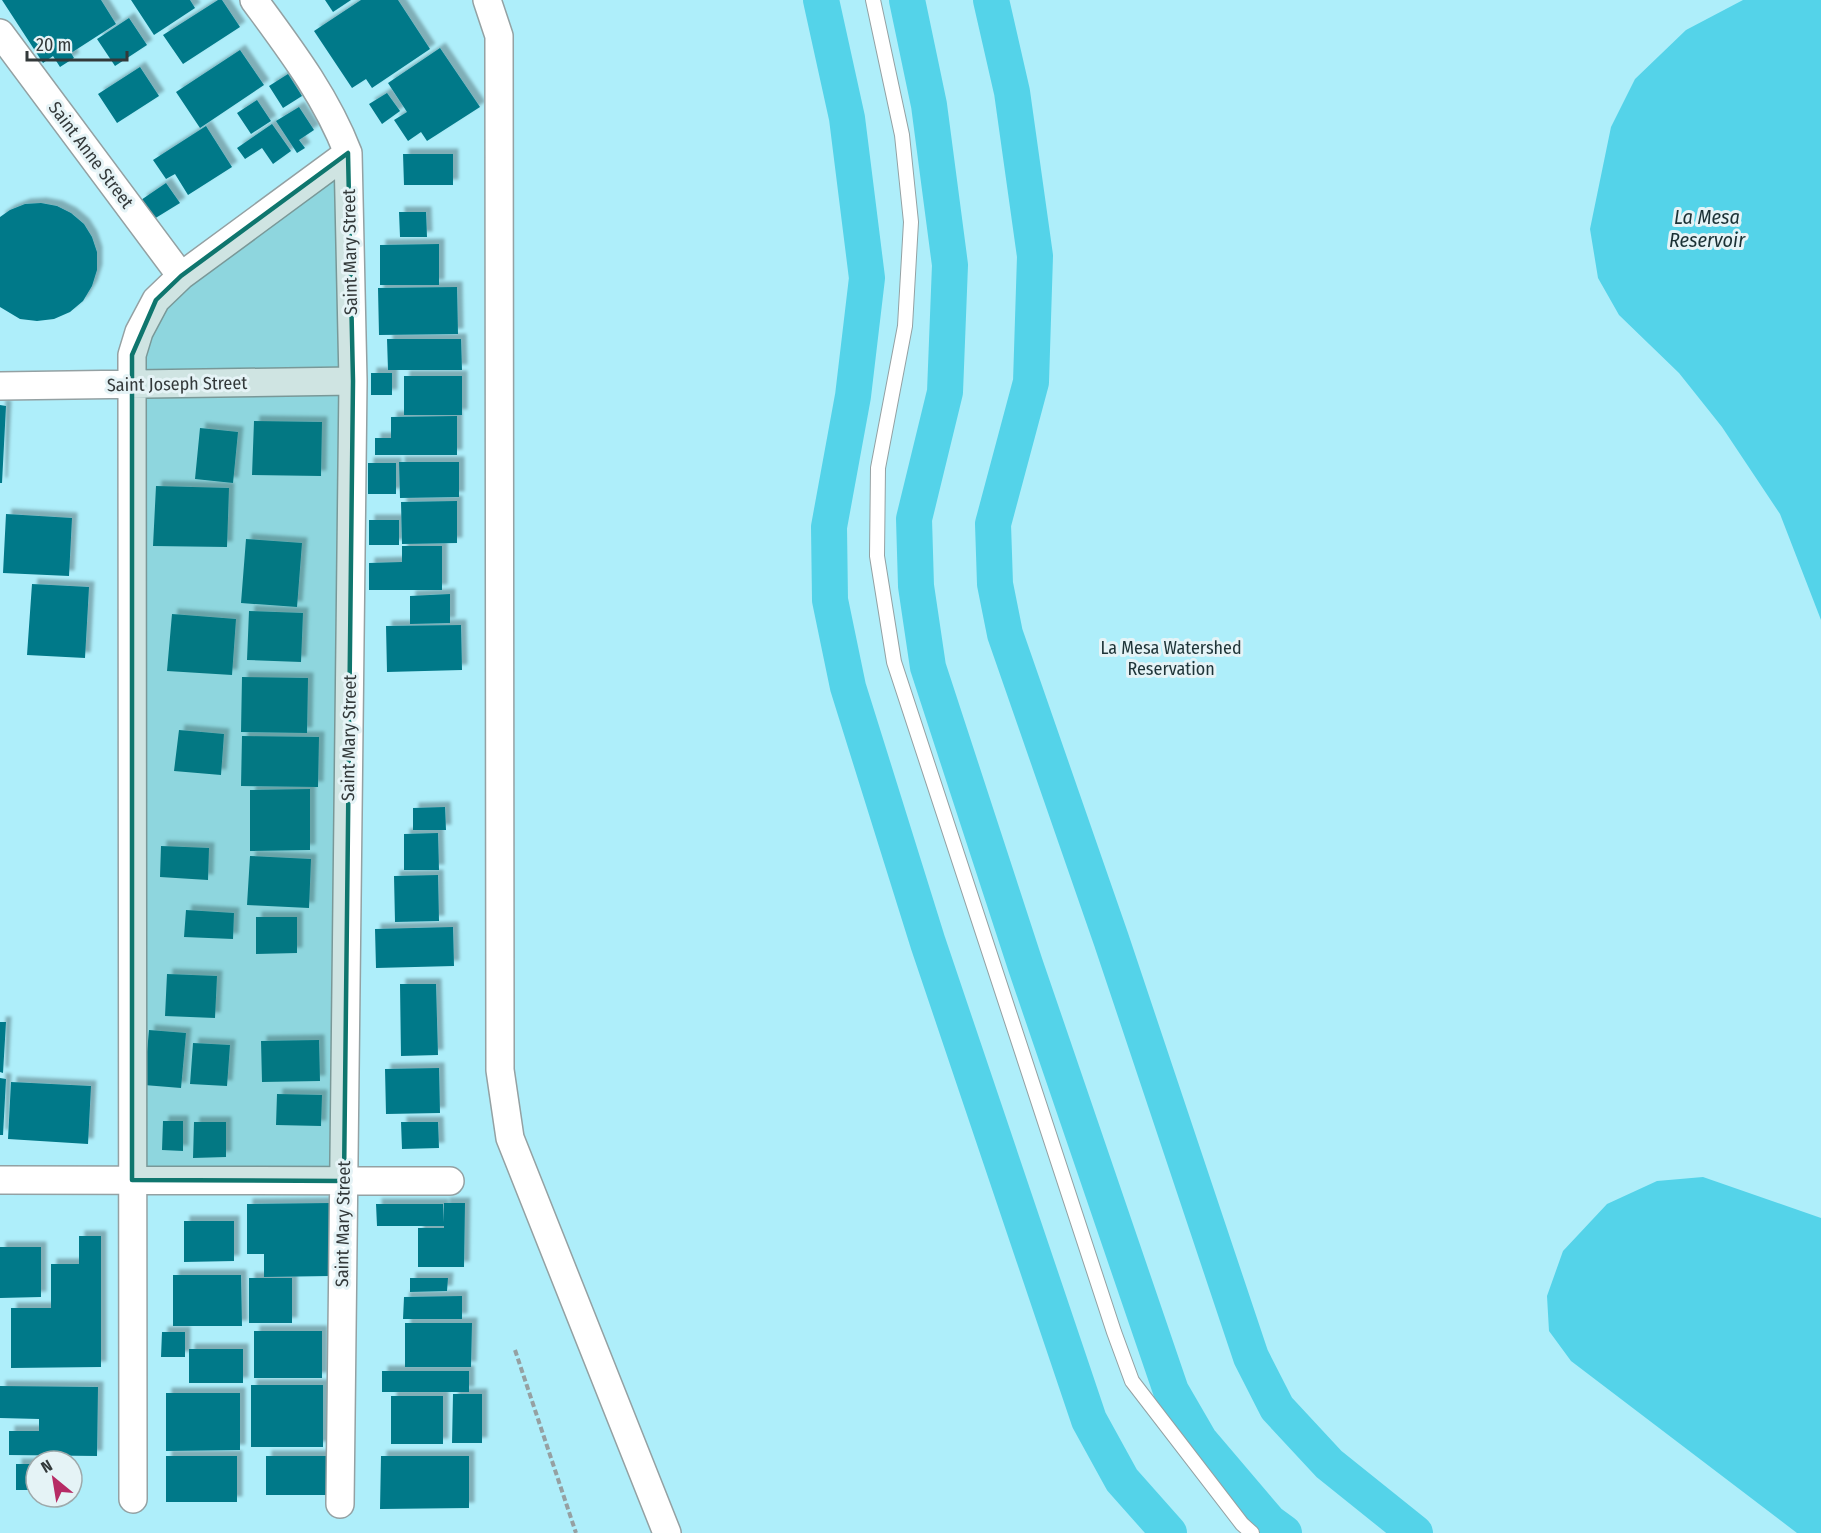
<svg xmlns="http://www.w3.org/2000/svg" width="1821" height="1533" font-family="'Fira Sans Condensed',sans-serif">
  <defs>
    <filter id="shadow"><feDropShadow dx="5.5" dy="-5.5" stdDeviation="1.5" flood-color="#0004"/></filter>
  </defs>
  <rect width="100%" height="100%" fill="#e5f3f6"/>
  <path fill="#aeeefa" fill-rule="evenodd" d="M 0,0 L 1821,0 L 1821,1533 L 0,1533 ZM 36,1461 L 72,1461 L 72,1497 L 36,1497 Z"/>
  <path fill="#54d3e9" d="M 1743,0 L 1821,0 L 1821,620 L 1780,514 L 1722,427 L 1679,373 L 1619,315 L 1598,278 L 1590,229 L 1611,127 L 1635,79 L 1686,30 Z
    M 1703,1177 L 1821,1218 L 1821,1533 L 1797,1533 L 1571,1361 L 1549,1331 L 1547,1296 L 1563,1251 L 1607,1204 L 1657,1181 Z"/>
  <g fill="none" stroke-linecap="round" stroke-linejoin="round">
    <path stroke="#54d3e9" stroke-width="36" d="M 821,0 L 847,118 L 867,278 L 853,396 L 829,527 L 830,600 L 848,687 L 928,943 L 1089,1420 L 1122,1480 L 1169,1533
      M 907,0 L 929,105 L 950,265 L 945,392 L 914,519 L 916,586 L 928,667 L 1025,964 L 1171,1391 L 1200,1441 L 1269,1522 L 1284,1533
      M 991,0 L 1012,92 L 1035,256 L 1031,382 L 993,524 L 995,584 L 1005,634 L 1111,939 L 1251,1357 L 1277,1408 L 1329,1464 L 1415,1533"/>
  </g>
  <path fill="#017989" filter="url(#shadow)" d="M 2,0 L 101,0 L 116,24 L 71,53 L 74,58 L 60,67 L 53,56 L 43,63 Z
    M 131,0 L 190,0 L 195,8 L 154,35 Z
    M 218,0 L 222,0 L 240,27 L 183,64 L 163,35 Z
    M 325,0 L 351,0 L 333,12 Z
    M 361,0 L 398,0 L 430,49 L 372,88 L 366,79 L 352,88 L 314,31 Z
    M 129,18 L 147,45 L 115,66 L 97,39 Z
    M 440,48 L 480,107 L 427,141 L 421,132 L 408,141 L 394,120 L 407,112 L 388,83 Z
    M 240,50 L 264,85 L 200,128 L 176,92 Z
    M 140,67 L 159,96 L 117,123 L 98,94 Z
    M 288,74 L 302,96 L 283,108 L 269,86 Z
    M 387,93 L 400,111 L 382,124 L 369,104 Z
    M 257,100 L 271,121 L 251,134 L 237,113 Z
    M 299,107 L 314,130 L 299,140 L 305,148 L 297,153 L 276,121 Z
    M 272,124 L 291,151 L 273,164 L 262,148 L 245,159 L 237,148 Z
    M 206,126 L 232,167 L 188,195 L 175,174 L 166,179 L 153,160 Z
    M 403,154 L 453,154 L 453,185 L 404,185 Z
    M 166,183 L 180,203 L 154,219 L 141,200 Z
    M 41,203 L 57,206 L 71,213 L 84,224 L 92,237 L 97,252 L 97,270 L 92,286 L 83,301 L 70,312 L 54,319 L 37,321 L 20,319 L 0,307 L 0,217 L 10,210 L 25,204 Z
    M 399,212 L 426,212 L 427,237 L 400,237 Z
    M 439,244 L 439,285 L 380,285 L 380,245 Z
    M 457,287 L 458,334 L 379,335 L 378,288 Z
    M 387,339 L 461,339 L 462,370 L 388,370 Z
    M 371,373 L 392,373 L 392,395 L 371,395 Z
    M 404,376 L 462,376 L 462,415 L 404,415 Z
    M 0,405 L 6,406 L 2,483 L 0,483 Z
    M 457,416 L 457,455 L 375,455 L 375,438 L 391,438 L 391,417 Z
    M 254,421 L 322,422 L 321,476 L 252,475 Z
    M 200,428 L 238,432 L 233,483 L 195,479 Z
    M 399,462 L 459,462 L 459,497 L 400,498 Z
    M 368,463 L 396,463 L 396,494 L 368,494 Z
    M 156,486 L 229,488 L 227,547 L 153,546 Z
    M 457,501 L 457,543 L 402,544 L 401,502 Z
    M 6,514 L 72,518 L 69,576 L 3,573 Z
    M 369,520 L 399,520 L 399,545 L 369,545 Z
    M 246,539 L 302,543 L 297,607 L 241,603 Z
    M 402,546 L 442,546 L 442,590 L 369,590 L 369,563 L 402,562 Z
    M 32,584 L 89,587 L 85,658 L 27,655 Z
    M 450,594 L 450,623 L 410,624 L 410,596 Z
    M 249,611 L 303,613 L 301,662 L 247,660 Z
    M 172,614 L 236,619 L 232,675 L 167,671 Z
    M 461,625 L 462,670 L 387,672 L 386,626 Z
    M 242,677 L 308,678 L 307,733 L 241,732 Z
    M 179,730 L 224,734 L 221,775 L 174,771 Z
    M 242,736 L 319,737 L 318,787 L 241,786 Z
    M 310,789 L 310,850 L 250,851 L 250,790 Z
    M 445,807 L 446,830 L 413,830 L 413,808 Z
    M 438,833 L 439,870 L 404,870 L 404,834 Z
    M 161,846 L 209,848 L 208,880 L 160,877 Z
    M 250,856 L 311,859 L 309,908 L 247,905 Z
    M 438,875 L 439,921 L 395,922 L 394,876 Z
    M 186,910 L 234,913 L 233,939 L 184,937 Z
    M 256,917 L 297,917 L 297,953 L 256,954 Z
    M 453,927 L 454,966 L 376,968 L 375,929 Z
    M 167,974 L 217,976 L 215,1018 L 165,1016 Z
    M 400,984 L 436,984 L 438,1055 L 401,1056 Z
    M 0,1022 L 6,1022 L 3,1073 L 0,1072 Z
    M 149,1030 L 186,1033 L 181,1088 L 144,1085 Z
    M 319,1040 L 320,1081 L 262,1082 L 261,1041 Z
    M 193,1043 L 230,1045 L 227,1086 L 190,1084 Z
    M 439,1068 L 440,1113 L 386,1114 L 385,1069 Z
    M 0,1078 L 6,1079 L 3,1135 L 0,1135 Z
    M 11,1082 L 91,1086 L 88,1144 L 8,1139 Z
    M 277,1094 L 322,1095 L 321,1126 L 276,1125 Z
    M 163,1121 L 183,1121 L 183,1151 L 162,1150 Z
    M 194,1122 L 226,1122 L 226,1157 L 193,1158 Z
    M 401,1122 L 438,1122 L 439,1148 L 402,1149 Z
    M 330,1203 L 330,1276 L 264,1277 L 264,1254 L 247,1254 L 247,1204 Z
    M 444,1203 L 465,1203 L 464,1267 L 418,1267 L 418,1228 L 444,1228 L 444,1226 L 377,1226 L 376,1204 L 443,1204 L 444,1222 Z
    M 184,1221 L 234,1221 L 234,1261 L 184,1262 Z
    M 79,1236 L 101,1236 L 101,1367 L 11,1368 L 11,1308 L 51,1308 L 51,1264 L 79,1264 Z
    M 0,1247 L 41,1247 L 41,1297 L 0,1298 Z
    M 173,1275 L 241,1275 L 242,1326 L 173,1326 Z
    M 249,1278 L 292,1278 L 292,1323 L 249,1323 Z
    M 410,1278 L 448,1278 L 447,1291 L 410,1292 Z
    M 462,1296 L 462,1319 L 403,1319 L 404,1297 Z
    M 405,1323 L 472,1323 L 471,1367 L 405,1367 Z
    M 254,1331 L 322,1331 L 322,1378 L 254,1378 Z
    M 162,1332 L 185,1332 L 185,1357 L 161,1357 Z
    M 189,1349 L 243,1349 L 243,1383 L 189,1383 Z
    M 382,1371 L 469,1371 L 469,1392 L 382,1392 Z
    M 251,1385 L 323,1385 L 323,1447 L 251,1447 Z
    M 0,1386 L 98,1387 L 97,1456 L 9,1455 L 9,1431 L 39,1431 L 39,1419 L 0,1418 Z
    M 166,1393 L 240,1393 L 240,1450 L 166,1451 Z
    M 453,1394 L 482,1394 L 482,1443 L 452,1443 Z
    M 391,1396 L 443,1396 L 443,1444 L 391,1444 Z
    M 166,1456 L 237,1456 L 237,1502 L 166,1502 Z
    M 266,1456 L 332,1456 L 332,1495 L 266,1495 Z
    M 381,1456 L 469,1456 L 469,1508 L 380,1509 Z
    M 16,1464 L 36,1464 L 36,1490 L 16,1490 Z"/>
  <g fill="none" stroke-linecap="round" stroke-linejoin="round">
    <defs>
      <path id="service" d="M 873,0 L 902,135 L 911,222 L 905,326 L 878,468 L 877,556 L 894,662 L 1114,1332 L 1132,1381 L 1242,1524 L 1252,1533"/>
      <path id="minor" d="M 254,0 C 290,49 326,96 348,153 L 353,381 L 340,1504
        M 487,0 L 499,36 L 500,1070 L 510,1138 L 667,1533
        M 0,33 L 181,276
        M 0,386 L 353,381
        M 0,1180 L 450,1181
        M 133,1499 L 132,355 L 139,332 L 156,300 L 181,276 L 348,153"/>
    </defs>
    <use href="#service" stroke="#94a1a3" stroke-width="16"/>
    <use href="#minor" stroke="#94a1a3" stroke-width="30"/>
    <path stroke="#95a0a2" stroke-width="4" stroke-dasharray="6 3" stroke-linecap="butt" d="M 515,1350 L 576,1533"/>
    <use href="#service" stroke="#fff" stroke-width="14"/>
    <use href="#minor" stroke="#fff" stroke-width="27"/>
  </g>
  <path fill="#0f766e" fill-opacity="0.2" stroke="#0f766e" stroke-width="4.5" stroke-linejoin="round" d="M 348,153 L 353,381 L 344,1181 L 132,1180 L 132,355 L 156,300 L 181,276 Z"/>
  <g text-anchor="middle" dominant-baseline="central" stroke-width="6" stroke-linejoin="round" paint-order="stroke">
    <g font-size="18" fill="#33393a" stroke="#e5f3f6">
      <text transform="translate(91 155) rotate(53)">Saint Anne Street</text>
      <text transform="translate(350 252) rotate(-91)">Saint Mary Street</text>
      <text transform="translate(177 384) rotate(-1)">Saint Joseph Street</text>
      <text transform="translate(349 738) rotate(-89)">Saint Mary Street</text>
      <text transform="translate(343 1224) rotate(-89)">Saint Mary Street</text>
    </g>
    <g font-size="18" fill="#1e3438" stroke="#e5f3f6">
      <text x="1171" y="648">La Mesa Watershed<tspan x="1171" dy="21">Reservation</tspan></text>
    </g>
    <g font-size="20" font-style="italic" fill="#1b3135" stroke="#e5f3f6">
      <text x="1707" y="217">La Mesa<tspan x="1707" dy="23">Reservoir</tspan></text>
    </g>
  </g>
  <g transform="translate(54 1479) rotate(330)"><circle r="28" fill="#e5f3f6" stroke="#9ea9ab" stroke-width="1.5"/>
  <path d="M0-4.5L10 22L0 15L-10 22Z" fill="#b62b65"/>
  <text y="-9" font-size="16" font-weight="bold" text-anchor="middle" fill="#33393a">N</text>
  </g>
  <path d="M27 51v9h100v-9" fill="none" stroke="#33393a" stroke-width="3"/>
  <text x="36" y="51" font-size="18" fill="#33393a" stroke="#e5f3f6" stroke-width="4.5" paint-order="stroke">20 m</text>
</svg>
